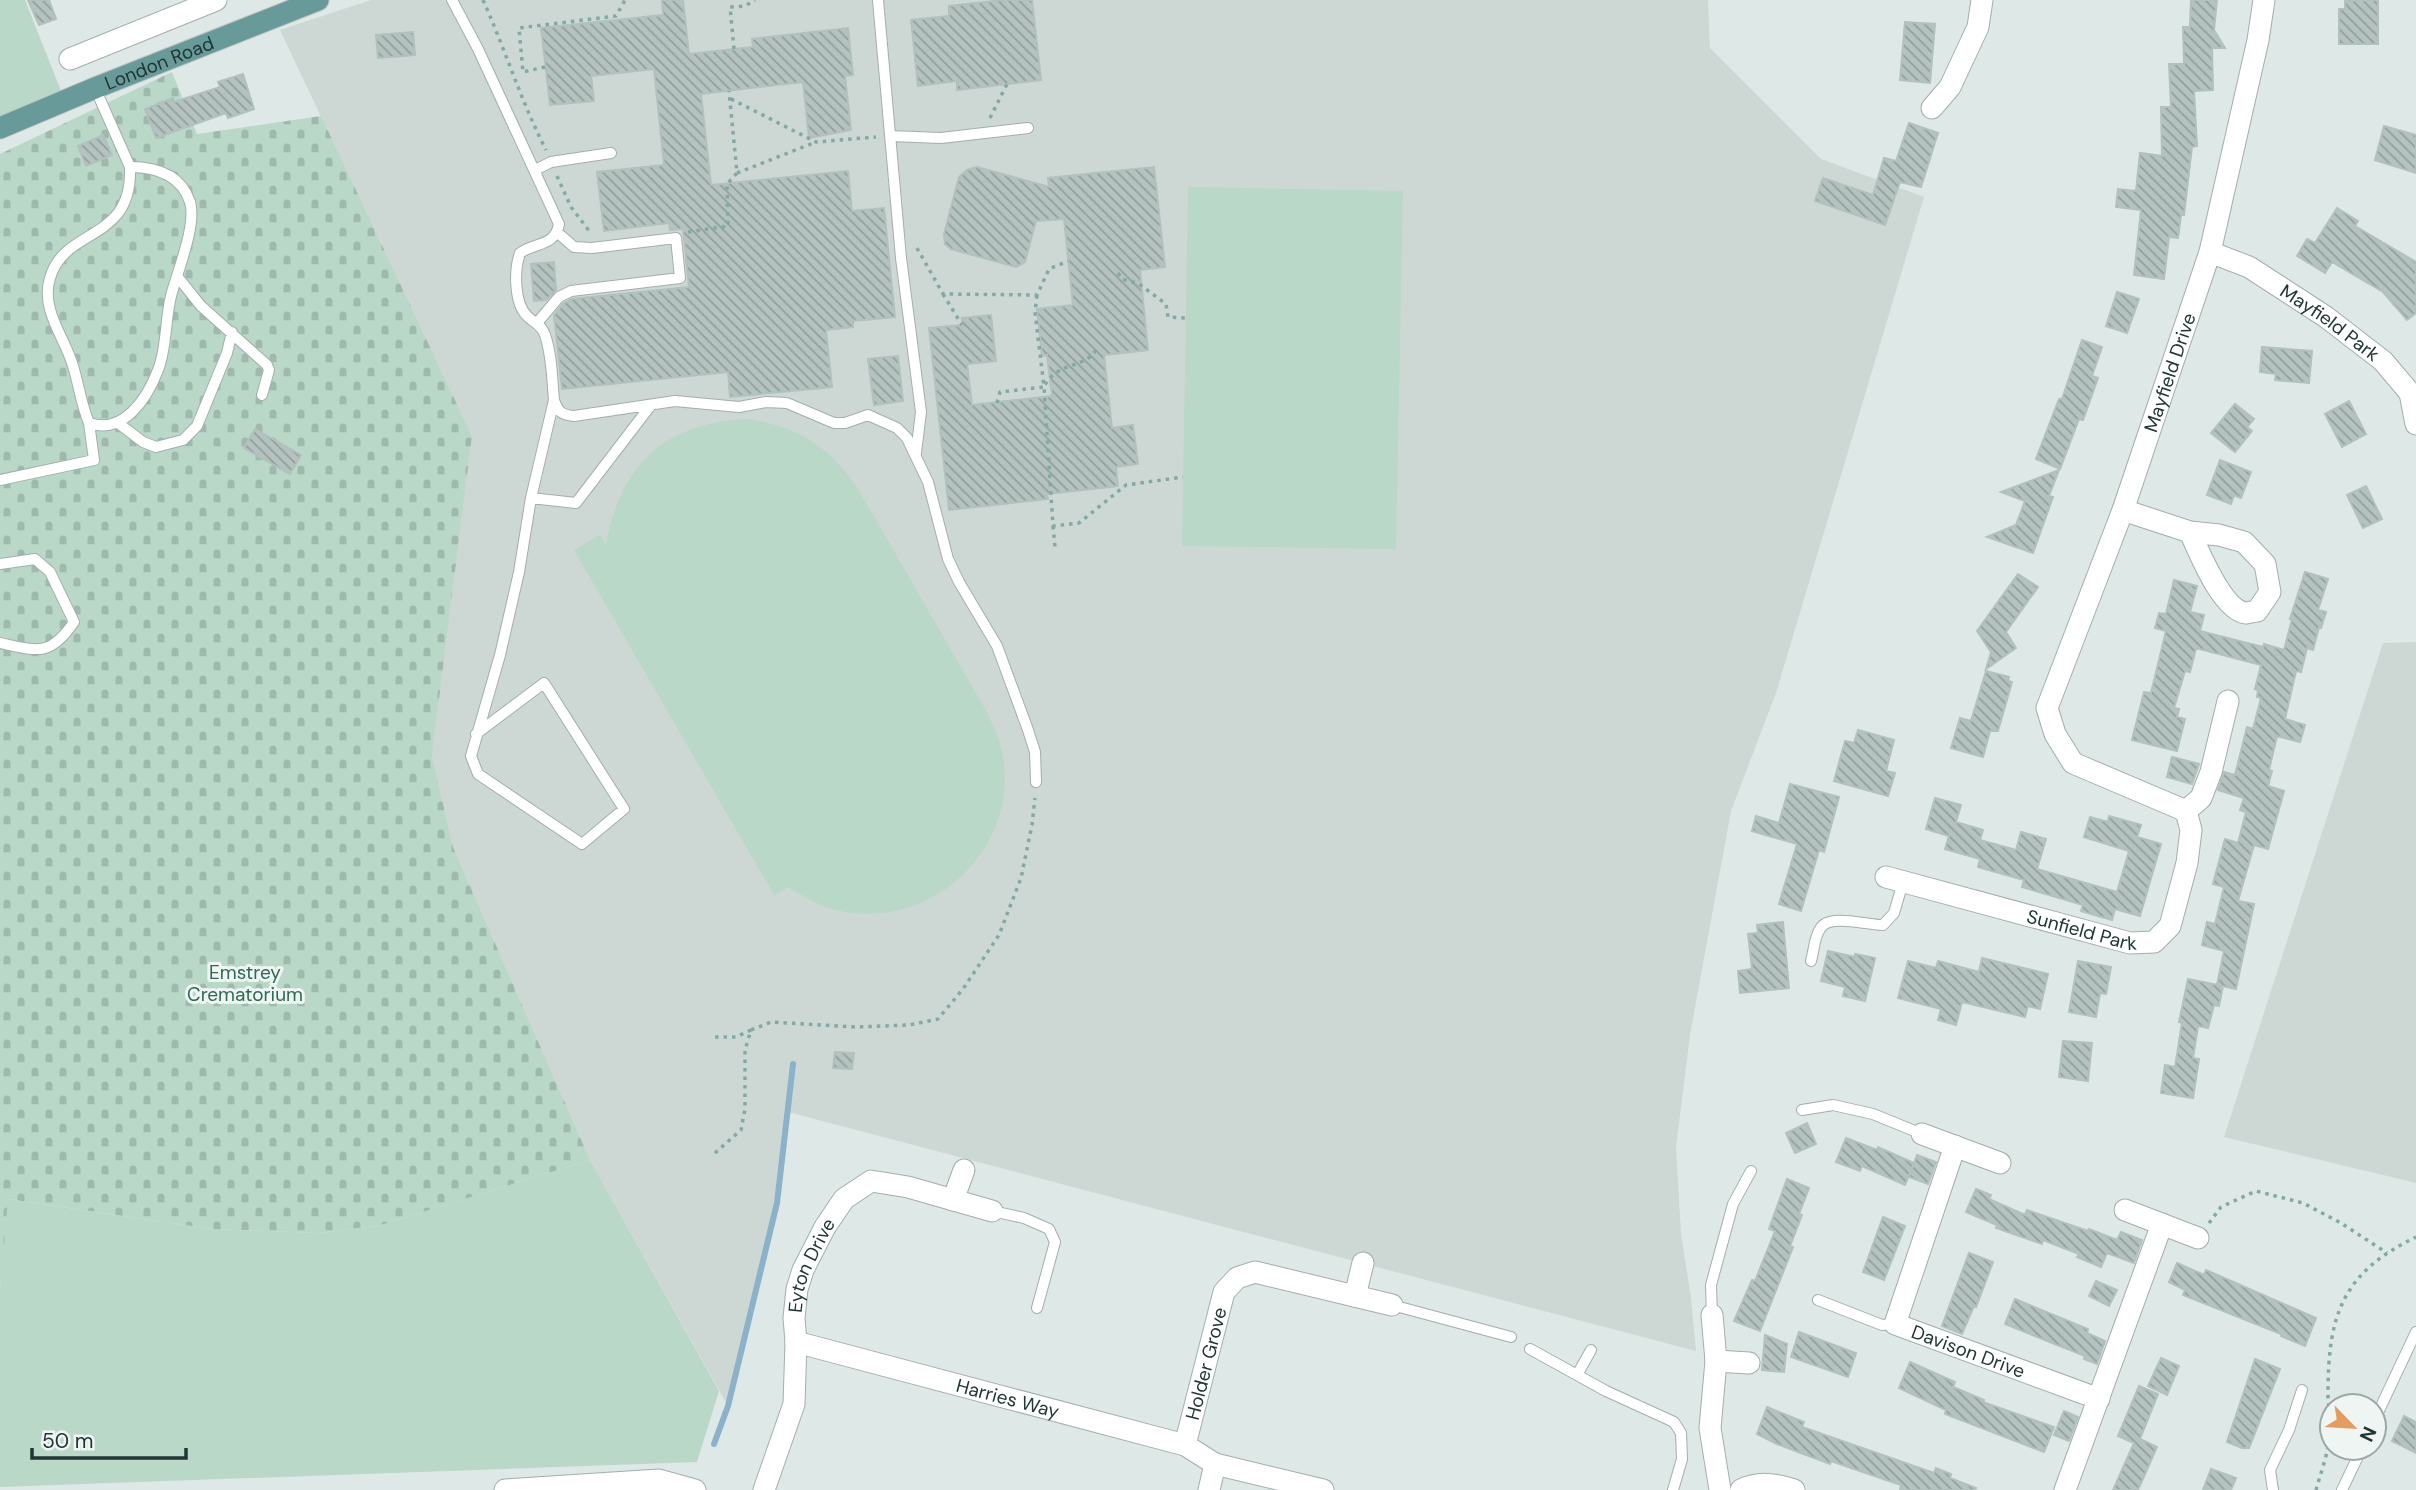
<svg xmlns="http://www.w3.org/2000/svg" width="2416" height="1490" font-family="'DM Sans',sans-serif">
  <defs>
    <pattern id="cemetery-stones" width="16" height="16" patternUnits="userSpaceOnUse" patternTransform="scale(1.75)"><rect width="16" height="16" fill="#b9d8c8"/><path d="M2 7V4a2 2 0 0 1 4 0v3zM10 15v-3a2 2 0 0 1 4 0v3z" fill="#9fbaac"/></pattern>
    <pattern id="building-back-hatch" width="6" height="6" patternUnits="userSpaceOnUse" patternTransform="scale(1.75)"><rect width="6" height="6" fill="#b4c3bf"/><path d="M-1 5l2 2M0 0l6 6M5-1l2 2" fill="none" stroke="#929f9c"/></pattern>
  </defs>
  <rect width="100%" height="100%" fill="#dee8e6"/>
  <path fill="#cdd8d5" d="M 371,0 L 1708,0 L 1710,48 L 1821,159 L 1924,197 L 1776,693 L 1731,811 L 1690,1035 L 1676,1147 L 1681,1234 L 1691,1298 L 1696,1351 L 788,1112 L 777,1203 L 728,1406 L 590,1160 L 453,847 L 432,756 L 472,436 L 280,30 Z
    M 2416,642 L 2416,1183 L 2224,1137 L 2383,643 Z"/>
  <path fill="#b9d8c8" d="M 0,0 L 25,0 L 61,91 L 0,118 Z
    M 1188,187 L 1403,191 L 1396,549 L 1182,546 Z
    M 749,419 C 800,428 827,445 857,487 L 987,712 C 994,728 1002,744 1004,762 C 1015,855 927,932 836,910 C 819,906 803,896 788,887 L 774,895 L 574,550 L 600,535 L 606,544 C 621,463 666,422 749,419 Z
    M 590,1160 L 719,1391 L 697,1462 L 0,1487 L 0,1290 L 7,1199 L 212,1229 L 320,1233 L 381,1225 Z"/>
  <path fill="url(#cemetery-stones)" d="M 172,72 L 197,134 L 321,116 L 472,436 L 432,756 L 453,847 L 590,1160 L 381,1225 L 320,1233 L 212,1229 L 8,1199 L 0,1290 L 0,154 Z"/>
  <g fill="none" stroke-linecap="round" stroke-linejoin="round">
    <path stroke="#8bb2c9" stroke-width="6" d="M 714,1444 L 728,1406 L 777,1203 L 793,1064"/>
  </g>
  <path fill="url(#building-back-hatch)" stroke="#b2c1be" stroke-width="2" d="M 28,0 L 49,0 L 56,19 L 39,25 Z
    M 662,0 L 683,0 L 689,54 L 753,47 L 752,39 L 848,28 L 853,75 L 845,76 L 851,130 L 809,138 L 803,82 L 701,94 L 711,185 L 848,171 L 852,211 L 884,208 L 895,317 L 853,321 L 853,327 L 826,330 L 832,387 L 730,397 L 728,372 L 562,389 L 554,315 L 564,303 L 572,299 L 689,287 L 683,229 L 670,230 L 669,223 L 604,231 L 597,172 L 664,165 L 654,69 L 591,76 L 594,101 L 550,105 L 541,28 L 663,15 Z
    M 1003,0 L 1032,0 L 1041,80 L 957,90 L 957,81 L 918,86 L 911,20 L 949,16 L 949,6 Z
    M 2191,0 L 2217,0 L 2214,30 L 2225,48 L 2212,48 L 2213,90 L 2194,91 L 2197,146 L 2192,147 L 2184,215 L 2181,215 L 2178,238 L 2169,237 L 2164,279 L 2134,275 L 2141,210 L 2116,207 L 2118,189 L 2136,191 L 2140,153 L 2162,156 L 2161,107 L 2171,107 L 2169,64 L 2184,64 L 2183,27 L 2190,27 Z
    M 2378,0 L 2378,44 L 2339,44 L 2339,9 L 2345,9 L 2345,1 Z
    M 1905,22 L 1935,24 L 1930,83 L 1900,80 Z
    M 413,32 L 415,55 L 378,58 L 376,35 Z
    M 243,74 L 254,109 L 228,118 L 226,113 L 156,138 L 145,109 L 173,98 L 174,102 L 220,87 L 218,82 Z
    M 1909,123 L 1938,133 L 1921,187 L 1900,182 L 1885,225 L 1815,201 L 1823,178 L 1873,195 L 1884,158 L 1896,161 Z
    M 2384,126 L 2416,135 L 2416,173 L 2375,160 Z
    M 103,135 L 112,155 L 86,166 L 78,146 Z
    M 977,167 L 1049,187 L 1048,178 L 1154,167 L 1165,267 L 1140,270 L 1148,350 L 1104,355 L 1112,428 L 1133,425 L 1138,464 L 1116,467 L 1118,486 L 1047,494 L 1048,499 L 949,510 L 929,328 L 962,325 L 962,318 L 991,315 L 996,361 L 967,364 L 972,405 L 1052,396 L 1047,355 L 1042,356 L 1037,309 L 1073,305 L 1064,219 L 1036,221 L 1025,262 L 1016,267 L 951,249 L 945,244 L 944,234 L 959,177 L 967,170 Z
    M 2337,208 L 2358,221 L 2355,226 L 2416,262 L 2416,313 L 2407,320 L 2383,292 L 2332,262 L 2325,273 L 2297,256 L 2307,239 L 2315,243 Z
    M 554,262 L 556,290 L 546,300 L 534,301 L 531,264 Z
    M 2117,292 L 2139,299 L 2127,333 L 2106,326 Z
    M 2082,340 L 2102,347 L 2092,376 L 2098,378 L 2083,420 L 2079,419 L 2060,469 L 2036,459 L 2059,399 L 2062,399 Z
    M 2262,347 L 2312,351 L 2309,383 L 2275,380 L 2276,374 L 2260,372 Z
    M 898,356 L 903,401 L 874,405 L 868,359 Z
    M 2349,401 L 2366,434 L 2342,447 L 2325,414 Z
    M 2235,404 L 2254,419 L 2247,427 L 2252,431 L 2235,452 L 2211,433 Z
    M 255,429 L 301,455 L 290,474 L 244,448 Z
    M 2220,460 L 2251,472 L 2241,498 L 2234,495 L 2231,504 L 2207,495 Z
    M 2059,470 L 2049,496 L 2053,497 L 2033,553 L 1987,537 L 2016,525 L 2025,501 L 2001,492 Z
    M 2366,486 L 2382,519 L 2363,528 L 2347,495 Z
    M 2305,572 L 2328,579 L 2318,610 L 2326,612 L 2321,628 L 2319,627 L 2313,650 L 2307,648 L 2301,672 L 2296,671 L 2285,719 L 2305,725 L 2300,742 L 2277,736 L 2269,770 L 2272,771 L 2268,786 L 2284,791 L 2268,849 L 2254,845 L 2238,901 L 2254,904 L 2236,989 L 2217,985 L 2224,951 L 2202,945 L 2207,922 L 2215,924 L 2224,887 L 2213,884 L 2225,839 L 2238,843 L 2246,812 L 2240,810 L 2244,798 L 2218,790 L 2224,772 L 2235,775 L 2247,727 L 2253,729 L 2261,698 L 2257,697 L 2258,690 L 2255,689 L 2261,665 L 2196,648 L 2190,672 L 2185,671 L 2174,708 L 2179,709 L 2177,717 L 2185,719 L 2177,751 L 2132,740 L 2144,692 L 2151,693 L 2166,631 L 2155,628 L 2159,613 L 2166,614 L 2174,580 L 2197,586 L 2190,612 L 2204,615 L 2200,631 L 2263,647 L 2264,644 L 2284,650 L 2292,619 L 2290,619 Z
    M 2018,574 L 2038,587 L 2006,632 L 2016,648 L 1986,669 L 1991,652 L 1977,631 Z
    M 1986,671 L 2009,677 L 2008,681 L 2012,682 L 1998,731 L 1990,731 L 1983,757 L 1951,748 L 1960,718 L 1971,721 Z
    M 1858,730 L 1894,740 L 1886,771 L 1895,773 L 1888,796 L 1834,781 L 1845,741 L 1854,743 Z
    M 2172,757 L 2199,764 L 2192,784 L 2167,777 Z
    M 1790,784 L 1839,797 L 1824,852 L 1819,850 L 1801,911 L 1779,904 L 1797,844 L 1752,831 L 1756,816 L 1779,823 Z
    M 1935,798 L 1961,805 L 1956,822 L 1983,830 L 1980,840 L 2016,850 L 2021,832 L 2046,839 L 2037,869 L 2117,892 L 2129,851 L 2084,837 L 2090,817 L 2108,822 L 2109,816 L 2141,825 L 2137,837 L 2161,844 L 2140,916 L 2115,909 L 2112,920 L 2081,911 L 2083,905 L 2022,887 L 2024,880 L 1978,867 L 1980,859 L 1945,849 L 1949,836 L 1926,829 Z
    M 1783,922 L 1789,988 L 1740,993 L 1738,971 L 1752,969 L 1748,934 L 1758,933 L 1757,925 Z
    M 1828,951 L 1855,957 L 1855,954 L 1875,958 L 1865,1001 L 1843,996 L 1845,987 L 1821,981 Z
    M 1982,958 L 2048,974 L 2040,1009 L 2028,1006 L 2025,1017 L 1962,1002 L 1956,1025 L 1938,1020 L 1941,1009 L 1898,998 L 1908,961 L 1936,968 L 1938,961 L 1979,972 Z
    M 2078,961 L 2111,967 L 2106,994 L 2100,993 L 2096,1017 L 2069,1012 Z
    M 2188,979 L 2223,986 L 2219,1006 L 2214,1005 L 2208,1028 L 2198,1026 L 2193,1058 L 2199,1059 L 2193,1098 L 2161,1093 L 2165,1065 L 2175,1067 L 2182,1023 L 2179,1022 Z
    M 2063,1041 L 2092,1043 L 2088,1081 L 2059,1077 Z
    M 835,1052 L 854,1053 L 852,1069 L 833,1068 Z
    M 1807,1123 L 1816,1144 L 1795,1153 L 1786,1133 Z
    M 1846,1138 L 1877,1150 L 1878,1147 L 1914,1163 L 1905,1185 L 1862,1166 L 1860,1171 L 1836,1162 Z
    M 1917,1155 L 1936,1162 L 1928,1184 L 1909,1177 Z
    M 1787,1179 L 1809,1188 L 1799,1214 L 1802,1215 L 1790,1246 L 1793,1247 L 1760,1331 L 1734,1321 L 1752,1280 L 1755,1281 L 1775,1231 L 1769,1229 Z
    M 1976,1189 L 1991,1195 L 1989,1199 L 2025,1215 L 2027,1210 L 2088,1231 L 2089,1229 L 2117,1240 L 2121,1232 L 2142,1240 L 2134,1263 L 2107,1253 L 2101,1267 L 2077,1257 L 2079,1254 L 2043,1240 L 2042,1244 L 1996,1228 L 1997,1225 L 1966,1212 Z
    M 1883,1217 L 1905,1226 L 1884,1280 L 1863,1272 Z
    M 1969,1253 L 1993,1262 L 1976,1307 L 1974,1306 L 1962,1334 L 1942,1326 Z
    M 2177,1263 L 2204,1275 L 2206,1270 L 2316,1318 L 2305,1346 L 2281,1336 L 2281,1334 L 2183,1295 L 2185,1290 L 2169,1282 Z
    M 2096,1281 L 2117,1290 L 2109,1306 L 2089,1296 Z
    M 2015,1299 L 2088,1329 L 2087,1333 L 2105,1341 L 2097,1364 L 2084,1359 L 2085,1356 L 2005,1324 Z
    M 1799,1332 L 1856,1353 L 1848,1377 L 1791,1357 Z
    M 1765,1335 L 1787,1344 L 1784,1372 L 1762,1370 Z
    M 2161,1358 L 2179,1366 L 2167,1395 L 2148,1386 Z
    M 2255,1359 L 2280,1369 L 2249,1448 L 2242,1448 L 2227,1442 Z
    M 1910,1362 L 1955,1382 L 1953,1387 L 1984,1400 L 1983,1402 L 2054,1427 L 2044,1452 L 1945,1414 L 1946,1410 L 1899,1388 Z
    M 2139,1386 L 2158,1394 L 2140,1439 L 2157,1447 L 2138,1490 L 2113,1490 L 2134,1443 L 2118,1436 Z
    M 1767,1407 L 1804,1422 L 1802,1427 L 1934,1473 L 1936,1468 L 1951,1474 L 1950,1478 L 1976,1488 L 1975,1490 L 1900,1490 L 1901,1485 L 1831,1461 L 1830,1464 L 1777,1444 L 1757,1434 Z
    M 2064,1411 L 2078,1417 L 2069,1441 L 2054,1435 Z
    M 2404,1416 L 2416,1422 L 2416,1453 L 2392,1441 Z
    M 2211,1469 L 2236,1478 L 2231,1490 L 2203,1490 Z"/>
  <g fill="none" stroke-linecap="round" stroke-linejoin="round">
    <defs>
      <path id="service" d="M 452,0 L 478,49 L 559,224 C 555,247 535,242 520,253 C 514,270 514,303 527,316 C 534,323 542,325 545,335 C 552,355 552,379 554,400 C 558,412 562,415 574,416 L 675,401 L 739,407 L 766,402 L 787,403 L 834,423 L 845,423 L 868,415 L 897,428 L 907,438 L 915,455 L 928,482 L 948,559 L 959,582 L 997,646 L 1028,730 L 1035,752 L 1036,782
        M 878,0 L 901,258 L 921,412 L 916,453
        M 95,88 L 130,167 C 133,243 65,226 50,278 C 40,309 65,338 73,366 C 79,385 81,404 89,423 C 123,435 147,399 158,370 C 167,347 165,320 171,296 C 177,272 197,225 190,202 C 181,175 156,167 130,167
        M 890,136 L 941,138 L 1028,128
        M 535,170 L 551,162 L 611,153
        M 177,276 L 201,306 L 267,365 L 269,370 L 262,395
        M 537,323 L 559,297 L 571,291 L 680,278 L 676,238 L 592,248 L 574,247 L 558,233
        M 554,400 L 531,498 L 576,503 L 651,405
        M 118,423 L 143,442 L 156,447 L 183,440 L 197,426 L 227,353 L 232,332
        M 0,480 L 94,460 L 89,423
        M 0,564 L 35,559 L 50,572 L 74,622 C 50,657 38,651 0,643
        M 476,734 L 544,683 L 624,809 L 582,844 L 478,774 L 471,756 L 500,655 L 519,572 L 531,498
        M 1811,961 C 1814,951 1814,938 1820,929 C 1828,913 1866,925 1883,925 L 1894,913 L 1903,882
        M 1802,1110 L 1833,1105 L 1873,1114 L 1922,1134
        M 992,1211 L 1024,1218 L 1049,1229 L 1055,1242 L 1037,1308
        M 1818,1300 L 1882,1325 L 1895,1324
        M 1392,1305 L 1511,1337
        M 1712,1315 L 1711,1285 L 1733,1204 L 1751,1171
        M 1530,1349 L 1606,1391 L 1674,1422 L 1681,1433 L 1682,1459 L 1673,1490
        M 1577,1375 L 1591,1350
        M 2374,1421 L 2416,1332
        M 2273,1490 L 2270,1470 L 2289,1430 L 2302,1390
        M 2342,1490 L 2362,1448"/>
      <g id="minor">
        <path d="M 70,59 L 216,0"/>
        <path d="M 1932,108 L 1950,87 L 1978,27 L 1982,0"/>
        <path id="s1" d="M 2210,252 L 2249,267 L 2326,317 L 2383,361 L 2410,393 L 2416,424"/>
        <path d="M 2123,510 L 2190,532 L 2219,535 L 2244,542 L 2265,564 L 2270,592 L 2257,611 C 2256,611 2247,613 2246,613 C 2222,610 2199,552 2190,532"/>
        <path d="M 2186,811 L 2201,798 L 2211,772 L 2228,701"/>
        <path id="s2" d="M 1886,877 L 2130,943 L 2154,942 L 2170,926 L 2187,863 L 2191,830 L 2186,811 L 2073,763 L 2055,734 L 2047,708 L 2123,510 L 2210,252 L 2258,40 L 2264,0"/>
        <path d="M 1922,1134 L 2000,1163"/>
        <path id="s3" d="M 1955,1146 L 1895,1324 L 2099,1399"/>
        <path d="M 953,1200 L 964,1170"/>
        <path d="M 2125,1210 L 2198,1238"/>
        <path d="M 1355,1296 L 1363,1263"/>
        <path d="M 1712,1315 L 1716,1361 L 1710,1428 L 1720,1490"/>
        <path id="s4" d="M 796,1342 L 1185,1445 L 1215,1464 L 1323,1490"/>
        <path d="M 1716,1361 L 1749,1363"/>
        <path id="s5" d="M 1185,1445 L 1224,1292 L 1237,1278 L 1255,1272 L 1392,1305"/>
        <path d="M 505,1490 L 659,1480 L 695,1490"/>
        <path id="s6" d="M 764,1490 L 794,1404 L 796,1342 L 794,1318 L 797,1289 L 803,1270 L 825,1227 L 844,1199 L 871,1181 L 908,1187 L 992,1211"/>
        <path d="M 1209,1490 L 1215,1464"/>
        <path d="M 1741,1490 C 1759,1481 1776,1484 1794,1490"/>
        <path d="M 2065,1490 L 2162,1224"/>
      </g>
      <g id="primary">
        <path id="s7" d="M 0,128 L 95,88 L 318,0"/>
      </g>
    </defs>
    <use href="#service" stroke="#a2afad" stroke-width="12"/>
    <use href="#minor" stroke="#a2afad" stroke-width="23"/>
    <use href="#primary" stroke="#bcc3c2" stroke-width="23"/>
    <path stroke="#82a9a5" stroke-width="3.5" stroke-dasharray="3.5 5" stroke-linecap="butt" d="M 483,0 C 505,49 521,101 546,150
      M 734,49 L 730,7 L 745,6 L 755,0
      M 545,67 L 523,72 L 519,28 L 616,16 L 625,0
      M 731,99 L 816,142 L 876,137
      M 990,118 L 1007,84
      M 737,173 L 816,142
      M 557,176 L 571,207 L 590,232
      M 688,232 L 728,226 L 727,184 L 737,173 L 729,91
      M 917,248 L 943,294 L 1037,295 L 1049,269 L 1068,261
      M 1118,273 L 1122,279 L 1139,284 L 1166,304 L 1168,317 L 1186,318
      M 943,294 L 962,325
      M 1096,350 C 1083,370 1058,360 1044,387 L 1053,526 L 1079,523 L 1126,485 L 1183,477
      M 997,403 L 1000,392 L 1044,387 L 1035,312 L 1037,295
      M 1053,526 L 1055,547
      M 715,1037 L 736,1037 L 751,1030
      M 715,1153 L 741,1130 L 745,1109 L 745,1050 L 751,1030 L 771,1022 L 855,1027 L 909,1025 L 938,1019 L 963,989 L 999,935 L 1021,878 L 1032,825 L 1035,798
      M 2209,1223 L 2221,1207 L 2256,1191 L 2303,1203 L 2341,1223 L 2387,1253
      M 2316,1490 C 2321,1472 2329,1451 2330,1432 C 2331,1420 2328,1407 2328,1394 C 2328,1315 2342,1273 2416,1237"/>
    <use href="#service" stroke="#fff" stroke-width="10"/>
    <use href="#minor" stroke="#fff" stroke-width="21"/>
    <use href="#primary" stroke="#679a98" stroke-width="21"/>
  </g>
  <g text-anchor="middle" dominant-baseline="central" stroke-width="6" stroke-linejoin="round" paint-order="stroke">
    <g font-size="19" fill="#213635" stroke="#eef5f3">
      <text stroke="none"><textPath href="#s7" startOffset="172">London Road</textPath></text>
      <text stroke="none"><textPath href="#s1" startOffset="140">Mayfield Park</textPath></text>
      <text stroke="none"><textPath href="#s2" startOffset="959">Mayfield Drive</textPath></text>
      <text stroke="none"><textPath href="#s2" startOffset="203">Sunfield Park</textPath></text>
      <text stroke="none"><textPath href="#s6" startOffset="233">Eyton Drive</textPath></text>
      <text stroke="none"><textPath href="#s3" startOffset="266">Davison Drive</textPath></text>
      <text stroke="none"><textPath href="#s5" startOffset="84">Holder Grove</textPath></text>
      <text stroke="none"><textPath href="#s4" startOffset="219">Harries Way</textPath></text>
    </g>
    <g font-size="19" fill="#306952" stroke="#eef5f3">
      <text x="245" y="972">Emstrey<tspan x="245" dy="22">Crematorium</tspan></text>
    </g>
  </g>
  <g transform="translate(2353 1427) rotate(115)"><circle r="33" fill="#eef5f3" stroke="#9ca9a7" stroke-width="2"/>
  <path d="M0-5L12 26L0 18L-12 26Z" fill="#e49d61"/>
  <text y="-10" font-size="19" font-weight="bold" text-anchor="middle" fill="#213635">N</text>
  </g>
  <path d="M32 1448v10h154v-10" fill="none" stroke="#213635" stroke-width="3.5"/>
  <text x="42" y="1448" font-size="21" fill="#213635" stroke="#eef5f3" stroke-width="5" paint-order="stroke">50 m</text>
</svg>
